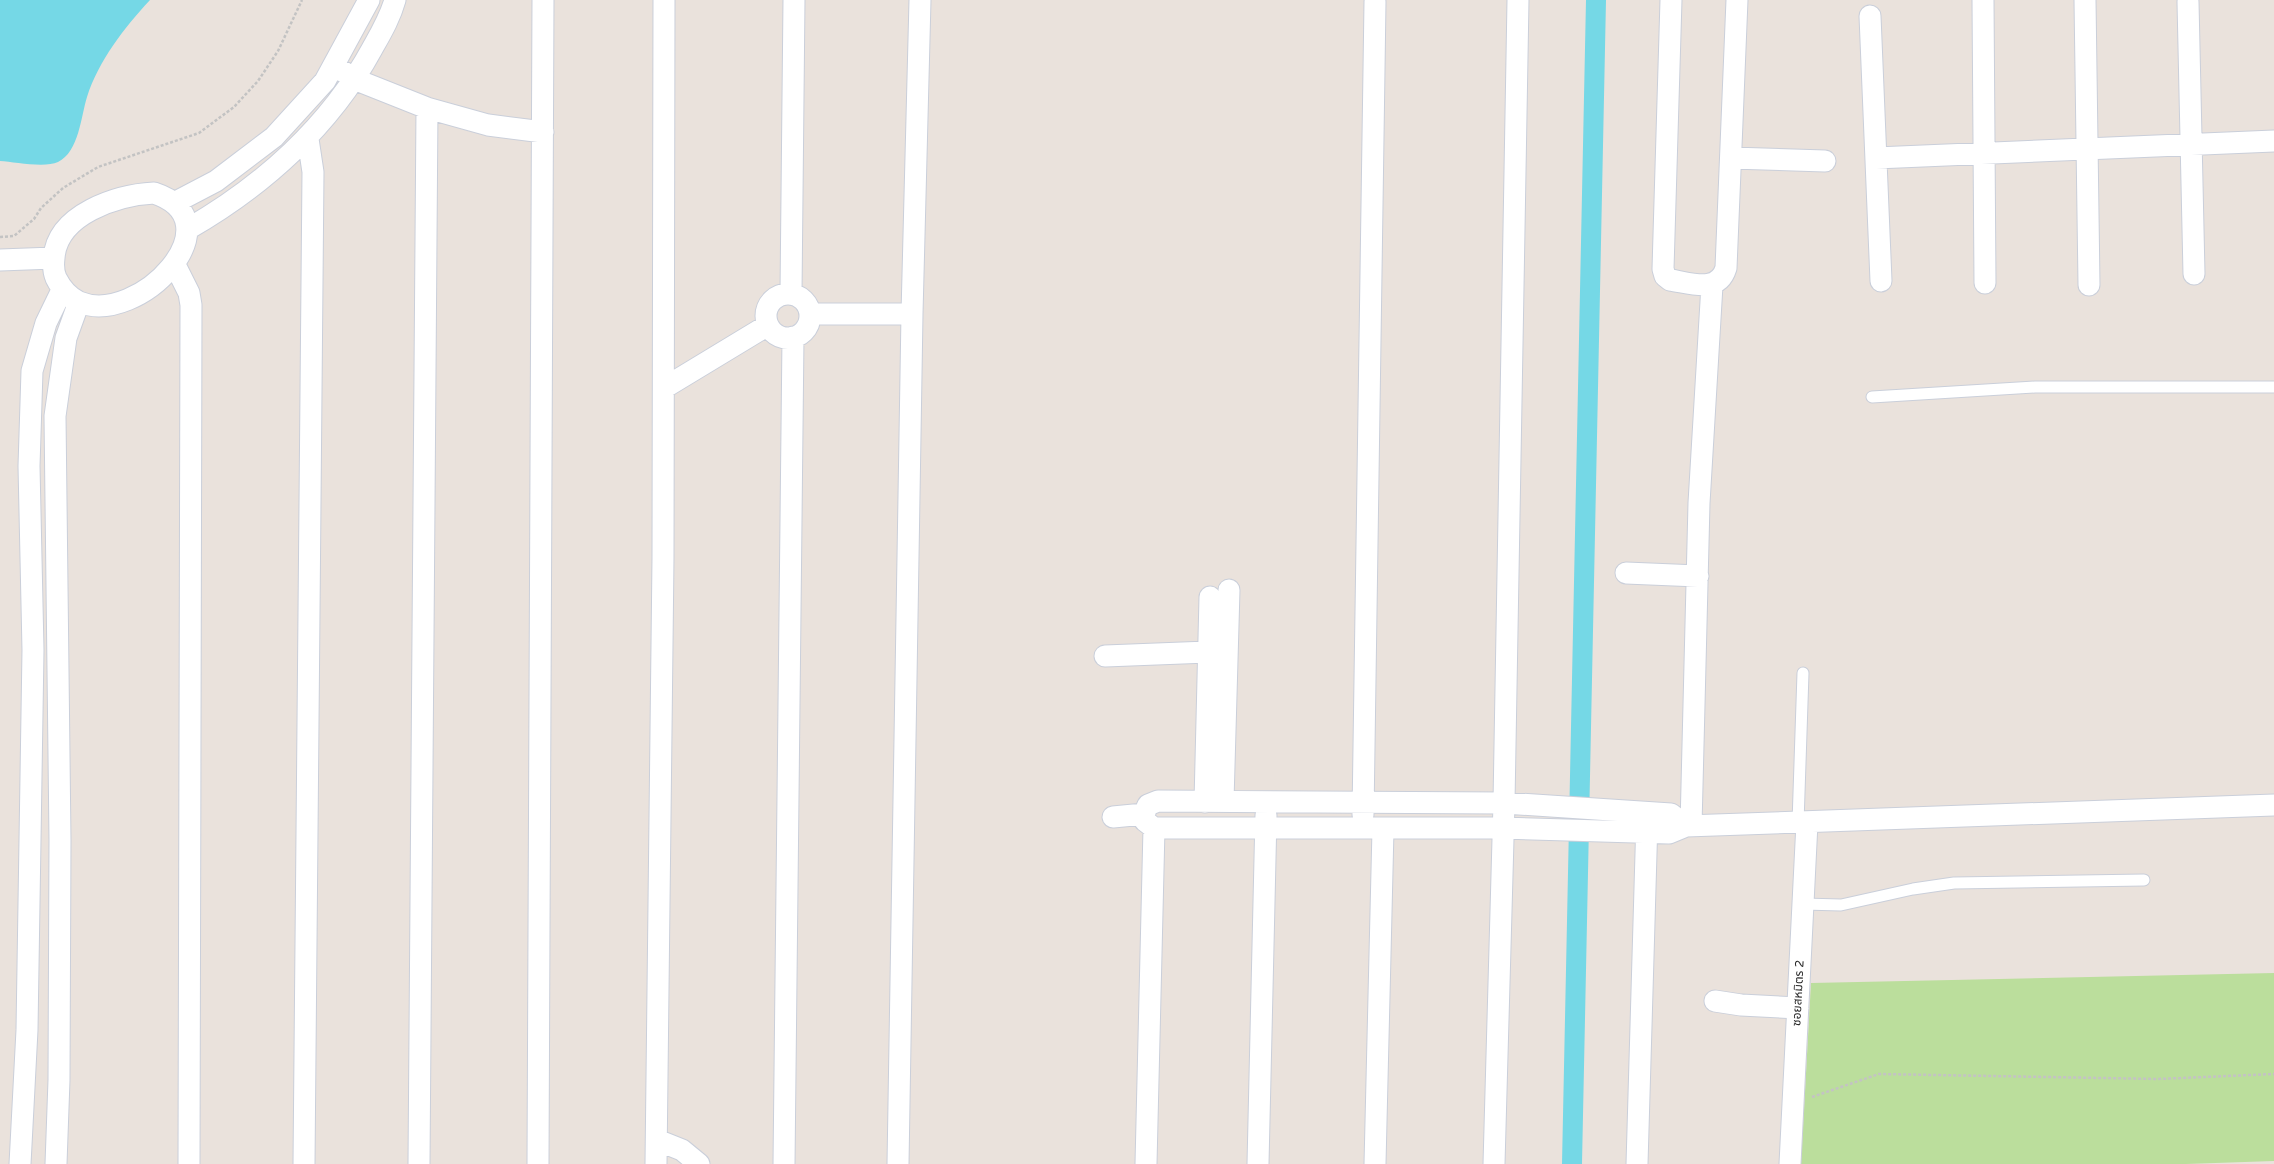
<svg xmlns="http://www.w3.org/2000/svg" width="2274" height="1164" font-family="'Varela Round','Noto Sans Thai',sans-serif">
  <rect width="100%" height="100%" fill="#eae2dc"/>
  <path fill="#bbde9c" d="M 2274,973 L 2274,1161 L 2186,1164 L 1801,1164 L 1811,983 Z"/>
  <path fill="#75d8e6" d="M 0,0 L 150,0 C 124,28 99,60 87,97 C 81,116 79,152 58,162 C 45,168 14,162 0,161 Z"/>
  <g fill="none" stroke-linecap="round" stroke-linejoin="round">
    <path stroke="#75d8e6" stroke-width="20" d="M 1572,1164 L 1596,0"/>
    <defs>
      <path id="lane" d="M 1872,397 L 2035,387 L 2274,387
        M 1798,823 L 1803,673
        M 1803,904 L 1841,905 L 1913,889 L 1954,883 L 2144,880"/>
      <path id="street" d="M 1671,0 L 1663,269 L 1665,276 L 1670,280 C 1691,283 1718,294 1726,268 L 1737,0
        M 1983,0 L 1985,283
        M 2085,0 L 2089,285
        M 2188,2 L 2194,274
        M 1870,16 L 1881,281
        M 344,72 L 354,79 L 427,108 L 488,125 L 543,132
        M 1731,158 L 1825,161
        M 1876,158 L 2274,141
        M 154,193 C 239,221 139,327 79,302 C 68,297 61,288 56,278 C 53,271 53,266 54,258 C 57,214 117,195 154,193 Z
        M 174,203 L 216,181 L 274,137 L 325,81 L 369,0
        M 188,229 C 263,186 330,126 372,49 C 381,33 390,18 395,0
        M 0,260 L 54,258
        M 175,265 L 189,293 L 191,305 L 189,1164
        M 791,293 L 794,0
        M766 316a22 22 0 1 1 44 0a22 22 0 1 1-44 0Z
        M 810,314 L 912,314
        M 664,388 L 768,325
        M 1626,573 L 1698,576
        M 1105,656 L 1208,652
        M 1158,801 L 1504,803 L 1671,814 L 1686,826 L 1669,833 L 1502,828 L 1154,828 L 1145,821 L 1144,814 L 1148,805 Z
        M 1223,801 L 1229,590
        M 1205,802 L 1210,597
        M 1363,815 L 1375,2
        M 1113,817 L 1144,814
        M 1686,826 L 2274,805
        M 1691,826 L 1699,503 L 1712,285
        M 1715,1001 L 1741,1005 L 1798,1008
        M 657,1140 L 682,1150 L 699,1164
        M 20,1164 L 27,1030 L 33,650 L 29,466 L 32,371 L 46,323 L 62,290
        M 56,1164 L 59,1080 L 60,840 L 55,416 L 66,338 L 79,302
        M 304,1164 L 313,172 L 308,139
        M 419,1164 L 427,108
        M 538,1164 L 543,0
        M 656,1164 L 663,558 L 664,0
        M 784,1164 L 793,337
        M 898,1164 L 912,314 L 920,0
        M 1146,1164 L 1154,828
        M 1258,1164 L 1266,815
        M 1375,1164 L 1383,829
        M 1494,1164 L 1504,803 L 1518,0
        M 1637,1164 L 1647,819
        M 1790,1164 L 1807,823"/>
    </defs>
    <use href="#lane" stroke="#cacfda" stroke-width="13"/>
    <use href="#street" stroke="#cacfda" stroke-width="23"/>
    <path stroke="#c3c3c3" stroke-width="2.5" stroke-dasharray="3 2" stroke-linecap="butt" d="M 0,237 L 14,236 L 34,219 L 41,208 L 63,188 L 98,167 L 199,133 L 234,107 L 258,81 L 278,51 L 302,0
      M 1812,1097 L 1879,1074 L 2158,1079 L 2274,1074"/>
    <use href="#lane" stroke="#fff" stroke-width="11"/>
    <use href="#street" stroke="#fff" stroke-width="21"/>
  </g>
  <g text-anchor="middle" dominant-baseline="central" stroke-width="4" stroke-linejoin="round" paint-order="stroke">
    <g font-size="12" fill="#292929" stroke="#fff">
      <text transform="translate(1798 993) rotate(-87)">ซอยสหมิตร 2</text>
    </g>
  </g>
</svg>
